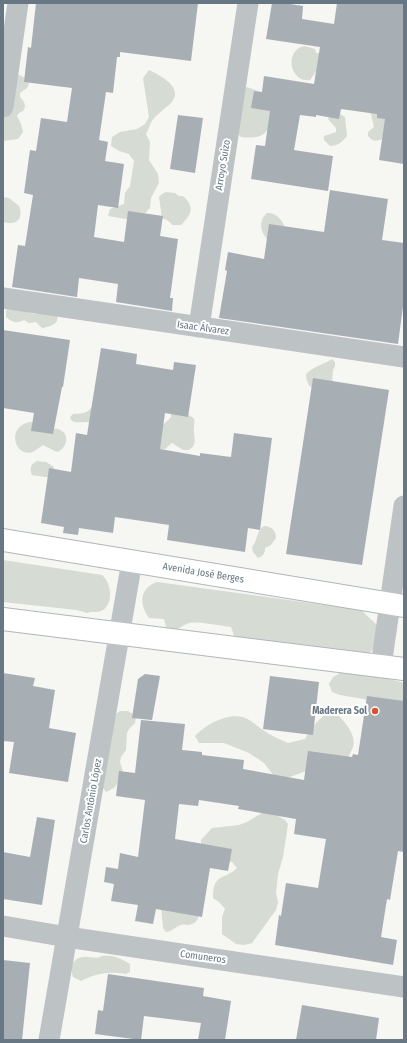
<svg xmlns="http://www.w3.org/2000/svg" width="407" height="1043" font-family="'Fira Sans Condensed',sans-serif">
  <rect width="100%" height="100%" fill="#f6f6f3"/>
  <path fill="#d6dbd3" d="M 305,46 L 315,49 L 316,53 L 319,53 C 321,63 316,73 310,80 C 289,83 284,49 305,46 Z
    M 149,70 C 159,75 185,87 171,103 C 166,108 160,112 155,117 C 151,121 149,128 146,134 L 150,142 L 149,160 L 158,174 L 159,183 L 151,198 L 150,208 L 143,215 L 134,215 L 126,219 L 108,216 L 110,209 L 124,204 L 125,193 L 130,186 L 134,161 L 129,154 L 119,151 L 111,146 L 112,137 L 120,132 L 137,129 L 145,124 L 149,117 L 143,78 Z
    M 11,73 C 19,74 25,76 29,84 L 27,88 L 20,93 L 20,97 C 24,101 27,106 23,111 L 19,113 L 17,116 L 21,124 L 23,132 L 18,139 L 3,141 L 3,116 Z
    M 247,87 L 267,95 L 277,110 C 268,131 267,140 241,137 L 235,131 L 239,91 Z
    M 366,108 L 388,119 L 382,139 C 376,142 372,141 368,136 L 368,132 L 374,127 L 371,114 Z
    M 337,112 L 345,117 L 347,136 C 342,142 338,146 330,146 L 324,140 L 324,136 L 336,132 L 336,128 L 328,119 L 330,115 Z
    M 166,192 L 175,193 L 179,196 L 183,196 C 195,207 192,214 181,225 L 173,225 L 167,220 L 162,218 L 159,197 L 162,194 Z
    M 3,197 L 9,198 L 19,206 C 24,219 16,226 3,222 Z
    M 267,213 C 275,212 283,220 285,228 L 268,240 C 260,232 258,221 267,213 Z
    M 9,307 L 35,314 L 38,311 L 57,316 C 60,324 48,327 42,328 L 36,322 L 29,323 L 24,320 C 16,324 12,322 6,317 L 6,311 Z
    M 332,359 L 335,362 L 335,366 L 333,370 L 332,383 L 315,391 C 309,386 306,382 306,374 C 314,366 323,365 332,359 Z
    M 94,403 L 91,423 C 83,420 78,425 71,420 L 70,417 L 73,414 C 85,413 88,414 94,403 Z
    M 171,413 C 179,413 189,413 194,419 C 195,424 193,428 194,433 C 195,441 196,445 189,450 L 183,450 L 172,443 L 165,449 L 159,449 L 162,426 L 171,417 Z
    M 30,422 C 38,422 44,427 51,429 C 54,429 57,428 60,430 C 71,435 66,449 57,452 L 43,445 C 40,447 36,450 33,452 C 14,458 6,426 30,422 Z
    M 37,461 L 46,462 L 54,467 L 54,470 L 49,477 L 44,477 L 32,475 C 29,468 31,464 37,461 Z
    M 264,526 C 272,526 276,531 276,538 L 271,545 L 265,548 C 265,554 263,556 258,558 L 253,552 L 252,547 C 258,540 256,531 264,526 Z
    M 3,560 L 102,575 C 111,582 114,603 103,610 C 98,613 92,611 87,613 L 77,610 L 3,602 Z
    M 157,582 L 361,610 L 378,626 L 378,643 L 368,655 L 235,638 L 231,627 C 223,626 195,621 189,623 C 179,626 179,633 166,627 L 164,619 L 149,618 C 139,605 139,588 157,582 Z
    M 340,673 L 382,677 L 404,683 L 404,706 L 340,695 L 332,692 L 329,684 L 333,677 Z
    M 333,710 C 342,719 357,733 353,747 C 351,752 348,757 346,762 L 322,765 L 290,777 L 282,778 L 274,776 L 264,763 L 249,753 L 224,743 L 199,743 L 195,736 C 205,725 227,713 242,717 C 251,719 256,726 263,730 C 271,736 280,739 288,743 L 305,739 C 312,727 320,716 333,710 Z
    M 120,711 L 128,711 L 136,716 L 135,723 L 129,729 L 127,733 L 126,750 L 121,757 L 120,762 L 124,775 L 114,788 L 106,792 L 99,783 L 116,714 Z
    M 271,812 L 285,820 L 288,824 L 283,857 L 278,874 L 276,893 L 278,902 L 276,910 L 252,943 L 244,945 L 236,944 L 222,934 L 222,917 L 225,909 L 219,902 L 213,898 C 213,872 224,881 237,868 L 232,862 L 215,859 L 201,848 L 201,840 L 212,828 L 239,825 L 247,822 L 262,813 Z
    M 161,907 L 200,908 C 199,917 198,924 188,925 C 186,925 183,924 181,925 C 175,927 173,931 166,932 L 163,928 Z
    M 102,956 C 114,955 120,958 130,964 L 130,972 L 126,974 C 109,971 96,973 81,981 L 73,977 C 70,968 72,958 83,957 C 91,956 95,960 102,956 Z"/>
  <path fill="#a7afb4" d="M 36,3 L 198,3 L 191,61 L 120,52 L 120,57 L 117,57 L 113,93 L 106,92 L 99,140 L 108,142 L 105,161 L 124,164 L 118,208 L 98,205 L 94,237 L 124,242 L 128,211 L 163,216 L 160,236 L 178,239 L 170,298 L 173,298 L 172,311 L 116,302 L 118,284 L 79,278 L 77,297 L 12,287 L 18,245 L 25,246 L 33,195 L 24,193 L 30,150 L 36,151 L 41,118 L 67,122 L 72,88 L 24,82 L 28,47 L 31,48 Z
    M 272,3 L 284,3 L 303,6 L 302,19 L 334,24 L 337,3 L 404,3 L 404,164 L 379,160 L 385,119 L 377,118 L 377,114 L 341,109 L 339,119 L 316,115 L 316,117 L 300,115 L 294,150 L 333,156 L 328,191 L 251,179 L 256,145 L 265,146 L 270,111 L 251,108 L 254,91 L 262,92 L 264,76 L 314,84 L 320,47 L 266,39 Z
    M 178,115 L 203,118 L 195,173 L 170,169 Z
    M 330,190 L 388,199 L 382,240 L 404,243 L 404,299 L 398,344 L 219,318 L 227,271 L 225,270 L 228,252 L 264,259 L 269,224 L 324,232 Z
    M 3,330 L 70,340 L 63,387 L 62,387 L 53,434 L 31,431 L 34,413 L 3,408 Z
    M 101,348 L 137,354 L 136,364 L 173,370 L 174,362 L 196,365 L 188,417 L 165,413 L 160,449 L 200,456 L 200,453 L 231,457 L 234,433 L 272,438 L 260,530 L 248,528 L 245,552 L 167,540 L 169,525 L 115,517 L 113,533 L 79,528 L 78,535 L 63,533 L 64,527 L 41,523 L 49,468 L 71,472 L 76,433 L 87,435 Z
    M 313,378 L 389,390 L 362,565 L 286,554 Z
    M 3,673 L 35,678 L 33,686 L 55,690 L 49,728 L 76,733 L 68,782 L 9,773 L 14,742 L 3,741 Z
    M 145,674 L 160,676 L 152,720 L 132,718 L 138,679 Z
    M 270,676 L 319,682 L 313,735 L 263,729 Z
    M 367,696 L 404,701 L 404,852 L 398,851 L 390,900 L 387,899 L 381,937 L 397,940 L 393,965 L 275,945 L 279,915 L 281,916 L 286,883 L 318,888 L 326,839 L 294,834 L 296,819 L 238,809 L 239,806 L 199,800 L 198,806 L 179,804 L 175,839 L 232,849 L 228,871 L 210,868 L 202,917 L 156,909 L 153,924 L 135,921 L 138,905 L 111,901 L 114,884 L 104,882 L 106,867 L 118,869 L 120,853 L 138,857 L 145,800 L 116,796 L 119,771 L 135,773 L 141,720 L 185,724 L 182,750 L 202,752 L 202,755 L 244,760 L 243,769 L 304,780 L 308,751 L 352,757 L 353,754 L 358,755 Z
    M 37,817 L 55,820 L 42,905 L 3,899 L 3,852 L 30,857 Z
    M 3,960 L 30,963 L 22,1040 L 3,1040 Z
    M 108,974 L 204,988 L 203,996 L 231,1001 L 225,1040 L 198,1040 L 201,1023 L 144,1016 L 141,1040 L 95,1034 L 98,1010 L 103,1011 Z
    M 302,1005 L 379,1018 L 376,1040 L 296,1040 Z"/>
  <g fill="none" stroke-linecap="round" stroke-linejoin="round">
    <defs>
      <g id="secondary">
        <path id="s1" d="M 3,540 L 404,606"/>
        <path d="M 3,619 L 404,669"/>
      </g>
    </defs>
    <use href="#secondary" stroke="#b0b6ba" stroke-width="24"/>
    <path stroke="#bdc2c5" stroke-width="21" d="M 3,107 L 18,3
      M 3,298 L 404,357
      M 199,327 L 248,3
      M 381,666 L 404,506
      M 3,926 L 67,937 L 404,987
      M 49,1040 L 132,561"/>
    <use href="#secondary" stroke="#fff" stroke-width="22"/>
  </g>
  <circle fill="#da5230" stroke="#fff" stroke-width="1.5" cx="375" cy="711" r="4"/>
  <g text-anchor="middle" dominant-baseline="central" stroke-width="4" stroke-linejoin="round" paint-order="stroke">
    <g font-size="10" fill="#677783" stroke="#fff">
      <text transform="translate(223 165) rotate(-81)">Arroyo Suizo</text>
      <text transform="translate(203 328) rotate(8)">Isaac Álvarez</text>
      <text stroke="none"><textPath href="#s1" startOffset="203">Avenida José Berges</textPath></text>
      <text transform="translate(91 801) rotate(-80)">Carlos Antônio López</text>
      <text transform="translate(203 957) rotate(8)">Comuneros</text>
    </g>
    <g font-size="10" font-weight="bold" fill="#677783" stroke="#fff" text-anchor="end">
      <text x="367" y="711">Maderera Sol</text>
    </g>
  </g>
  <rect width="407" height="1043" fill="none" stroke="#677783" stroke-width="8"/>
</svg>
